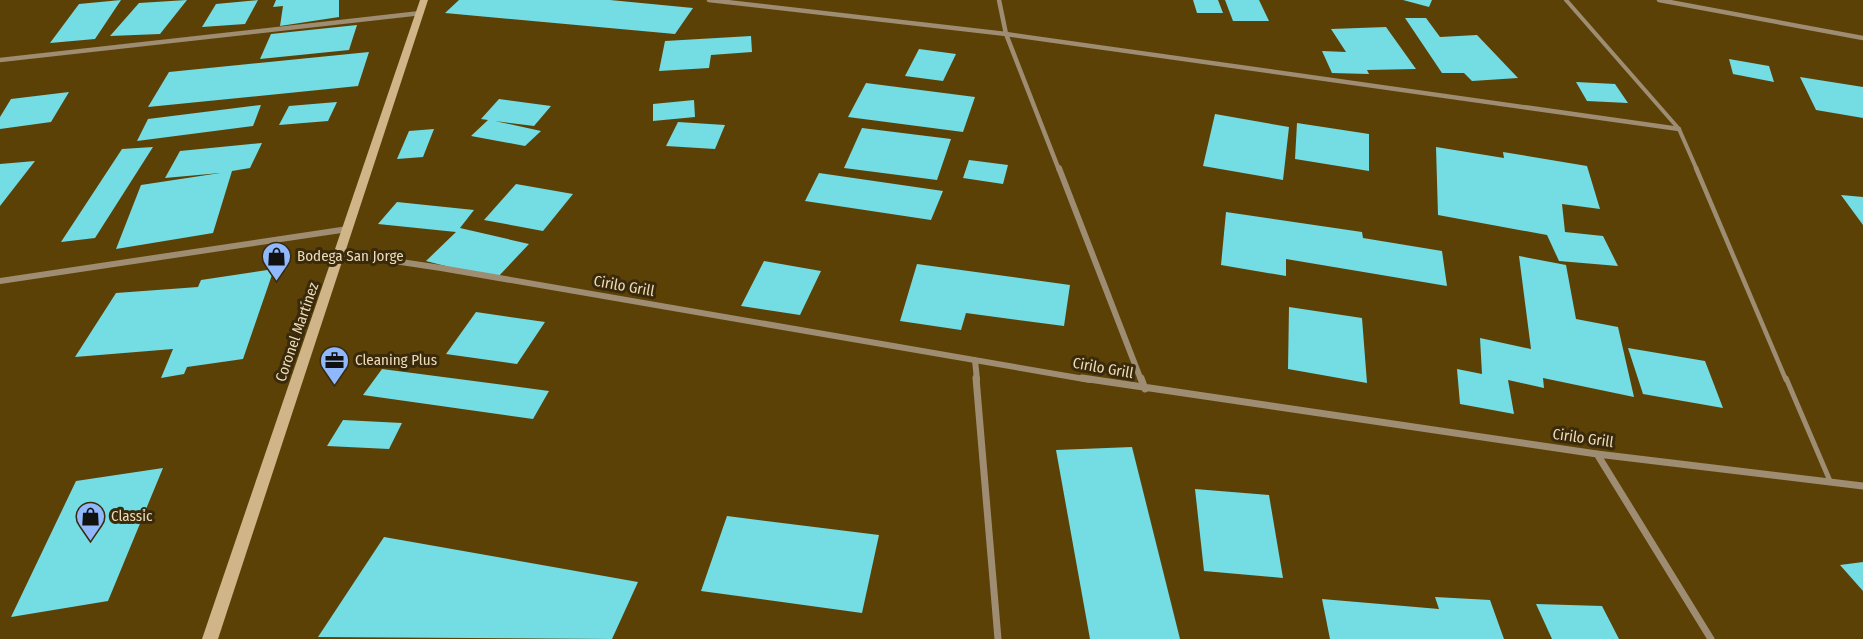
<svg xmlns="http://www.w3.org/2000/svg" width="1863" height="639" font-family="'Fira Sans Condensed',sans-serif">
  <rect width="100%" height="100%" fill="#5c4106"/>
  <path fill="#74dce3" d="M 121,0 L 95,39 L 50,43 L 79,4 Z
    M 187,0 L 160,34 L 110,36 L 139,3 Z
    M 258,0 L 245,24 L 202,27 L 216,4 Z
    M 276,0 L 339,0 L 339,17 L 280,26 L 283,6 L 273,7 Z
    M 459,0 L 610,0 L 693,8 L 675,34 L 445,13 Z
    M 1193,0 L 1218,0 L 1223,13 L 1197,13 Z
    M 1225,0 L 1259,0 L 1269,21 L 1233,21 Z
    M 1403,0 L 1432,0 L 1429,7 Z
    M 1405,18 L 1426,18 L 1440,37 L 1477,35 L 1518,78 L 1472,81 L 1464,73 L 1442,73 Z
    M 357,25 L 349,50 L 260,59 L 271,34 Z
    M 1386,27 L 1416,69 L 1367,70 L 1369,74 L 1332,73 L 1322,51 L 1346,52 L 1331,29 Z
    M 751,36 L 752,52 L 711,55 L 709,68 L 659,71 L 665,41 Z
    M 919,49 L 956,54 L 943,81 L 905,76 Z
    M 369,52 L 358,86 L 148,107 L 169,72 Z
    M 1729,59 L 1769,66 L 1774,82 L 1733,74 Z
    M 1800,77 L 1863,87 L 1863,118 L 1816,110 Z
    M 1576,82 L 1615,84 L 1628,103 L 1587,101 Z
    M 866,83 L 975,97 L 963,132 L 848,117 Z
    M 69,92 L 51,122 L 0,129 L 0,117 L 11,99 Z
    M 499,99 L 551,106 L 534,126 L 495,121 L 541,131 L 525,146 L 471,136 L 488,120 L 481,119 Z
    M 694,100 L 695,117 L 653,121 L 653,104 Z
    M 337,102 L 328,121 L 279,125 L 289,106 Z
    M 261,105 L 253,126 L 137,141 L 148,119 Z
    M 1215,114 L 1289,127 L 1283,180 L 1203,166 Z
    M 678,122 L 725,125 L 715,149 L 666,146 Z
    M 1297,123 L 1369,134 L 1369,171 L 1295,159 Z
    M 862,128 L 951,139 L 937,180 L 844,168 Z
    M 434,129 L 423,157 L 397,159 L 409,131 Z
    M 262,143 L 250,168 L 232,171 L 213,233 L 116,249 L 141,185 L 220,173 L 165,178 L 180,151 Z
    M 153,147 L 95,238 L 61,242 L 122,149 Z
    M 1436,147 L 1504,158 L 1503,152 L 1587,166 L 1600,209 L 1562,204 L 1556,182 L 1562,204 L 1565,232 L 1603,236 L 1618,266 L 1559,261 L 1547,235 L 1438,215 Z
    M 969,160 L 1008,165 L 1003,184 L 963,178 Z
    M 35,161 L 0,206 L 0,164 Z
    M 819,173 L 943,191 L 931,220 L 805,201 Z
    M 516,184 L 573,194 L 543,231 L 484,220 Z
    M 1841,195 L 1863,197 L 1863,225 Z
    M 397,202 L 474,210 L 460,228 L 529,244 L 496,279 L 426,261 L 456,232 L 378,224 Z
    M 1226,212 L 1362,232 L 1363,238 L 1442,251 L 1447,286 L 1286,259 L 1286,276 L 1221,265 Z
    M 1519,256 L 1566,265 L 1576,319 L 1618,327 L 1634,397 L 1543,378 L 1544,388 L 1508,380 L 1514,414 L 1460,404 L 1457,369 L 1482,374 L 1480,338 L 1531,349 Z
    M 764,261 L 821,271 L 800,315 L 741,306 Z
    M 917,264 L 1070,285 L 1064,326 L 966,313 L 961,330 L 900,321 Z
    M 274,269 L 243,359 L 187,367 L 184,374 L 161,378 L 173,349 L 75,357 L 116,293 L 198,287 L 201,280 Z
    M 1289,307 L 1362,318 L 1367,383 L 1288,369 Z
    M 476,312 L 545,322 L 517,364 L 446,354 Z
    M 1628,348 L 1705,361 L 1723,408 L 1643,394 Z
    M 382,369 L 549,391 L 533,419 L 363,395 Z
    M 343,420 L 402,423 L 389,449 L 327,446 Z
    M 1132,447 L 1180,639 L 1090,639 L 1056,450 Z
    M 163,468 L 108,601 L 11,617 L 76,481 Z
    M 1195,489 L 1269,495 L 1283,578 L 1204,571 Z
    M 727,516 L 879,535 L 862,613 L 701,591 Z
    M 384,537 L 638,582 L 612,639 L 318,637 Z
    M 1863,562 L 1863,591 L 1840,565 Z
    M 1435,597 L 1490,600 L 1504,639 L 1330,639 L 1322,599 L 1439,609 Z
    M 1536,604 L 1602,606 L 1619,639 L 1552,639 Z"/>
  <g fill="none" stroke-linecap="round" stroke-linejoin="round">
    <path stroke="#9e8d72" stroke-width="4" d="M 1566,0 L 1679,129 L 1697,170"/>
    <path stroke="#9e8d72" stroke-width="4.5" d="M 1696,168 L 1786,380"/>
    <path stroke="#9e8d72" stroke-width="5" d="M 1786,378 L 1830,481"/>
    <path stroke="#9e8d72" stroke-width="4.5" d="M 709,0 L 1006,34 L 1679,129
      M 999,0 L 1006,34 L 1059,170
      M 1659,0 L 1863,38
      M 0,60 L 421,13"/>
    <path stroke="#9e8d72" stroke-width="6" d="M 1059,168 L 1141,380
      M 341,253 L 441,268 L 1090,380
      M 0,281 L 348,229
      M 975,360 L 977,380"/>
    <path stroke="#9e8d72" stroke-width="7" d="M 976,378 L 998,639
      M 1082,378 L 1597,454 L 1863,486
      M 1141,378 L 1145,389
      M 1597,454 L 1711,639"/>
    <path fill="#cfb588" fill-rule="evenodd" d="M 420,0 L 428,0 L 218,639 L 202,639 Z"/>
  </g>
  <defs>
    <symbol id="shop-pin" viewBox="-11 -11 22 30"><path d="M0 17L-7.5 6A9.5 9.5 0 1 1 7.5 6Z" fill="#90b8fd" stroke="#392a0c"/><path d="M-5-2.5h2.3a2.7 3.5 0 0 1 5.4 0H5L5.5 6h-11ZM-1.5-2.5h3a1.5 2.3 0 0 0-3 0Z" fill="#111"/></symbol>
    <symbol id="office-pin" viewBox="-11 -11 22 30"><path d="M0 17L-7.5 6A9.5 9.5 0 1 1 7.5 6Z" fill="#90b8fd" stroke="#392a0c"/><path d="M-6-3h4V-5.5h4V-3h4V5H-6ZM-1-4.5V-3h2v-1.5ZM-6 0V1H6V0Z" fill="#111"/></symbol>
  </defs>
  <g fill-rule="evenodd">
    <use href="#shop-pin" x="260" y="240" width="33" height="45"/>
    <use href="#office-pin" x="318" y="344" width="33" height="45"/>
    <use href="#shop-pin" x="74" y="500" width="33" height="45"/>
  </g>
  <g text-anchor="middle" dominant-baseline="central" stroke-width="6" stroke-linejoin="round" paint-order="stroke">
    <g font-size="15" fill="#eedbb9" stroke="#392a0c" text-anchor="start">
      <text x="297" y="256">Bodega San Jorge</text>
      <text x="355" y="360">Cleaning Plus</text>
      <text x="111" y="516">Classic</text>
    </g>
    <g font-size="15" fill="#eedbb9" stroke="#392a0c">
      <text transform="translate(624 286) rotate(10)">Cirilo Grill</text>
      <text transform="translate(297 332) rotate(-71)">Coronel Martínez</text>
      <text transform="translate(1103 368) rotate(10)">Cirilo Grill</text>
      <text transform="translate(1583 438) rotate(8)">Cirilo Grill</text>
    </g>
  </g>
</svg>
